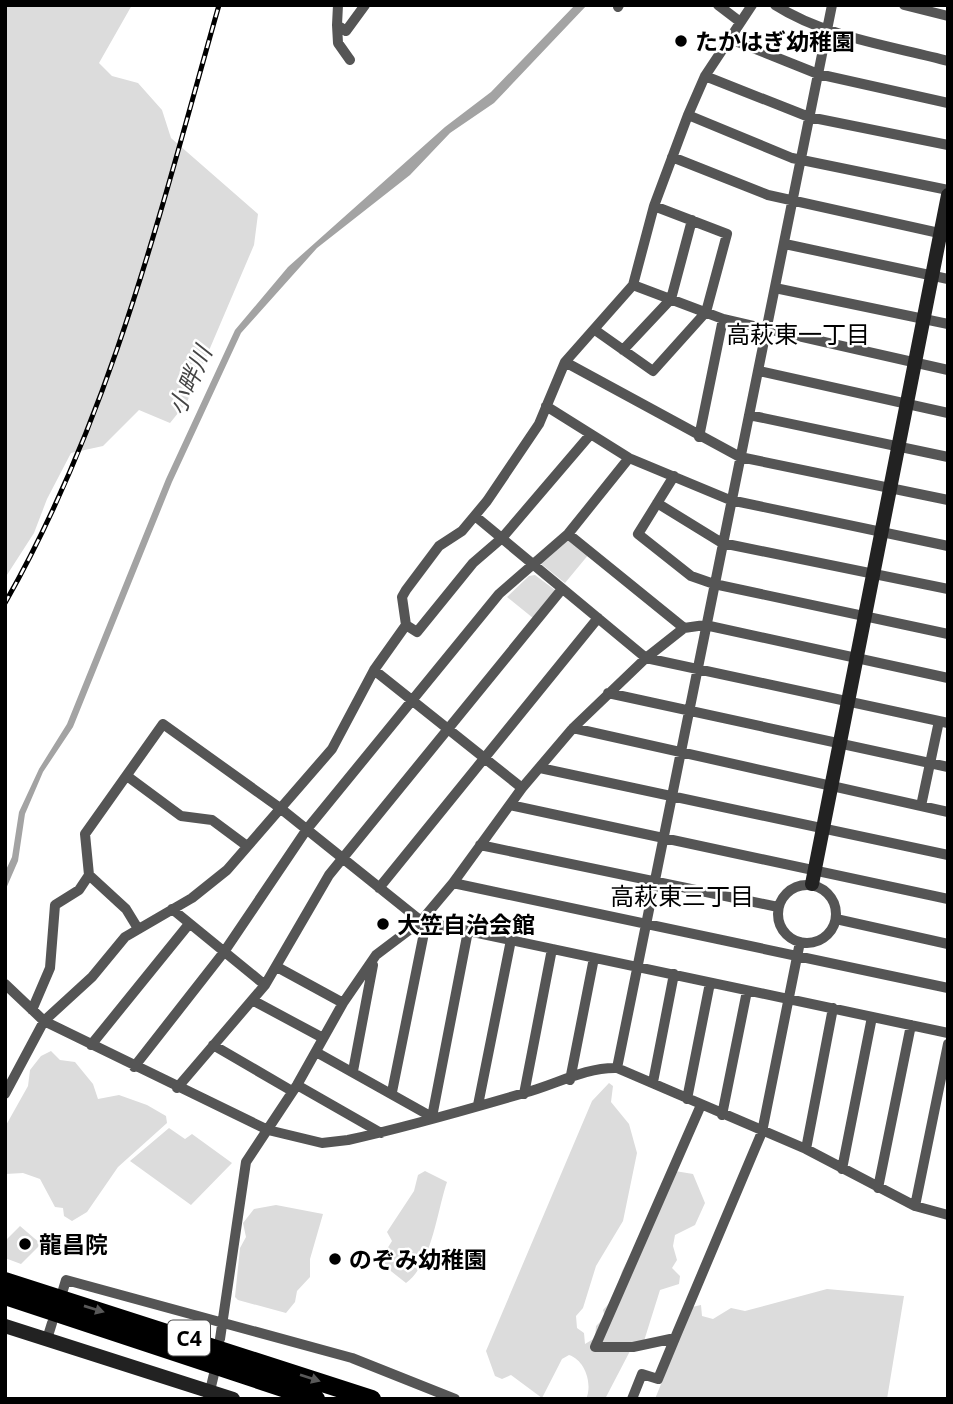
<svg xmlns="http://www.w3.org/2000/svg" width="953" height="1404" font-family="'Noto Sans','Noto Sans JP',sans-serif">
  <rect width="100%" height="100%" fill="#fff"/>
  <path fill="#dcdcdc" d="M 8,5 L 132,5 L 99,63 L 112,76 L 138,83 L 162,110 L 171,138 L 258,214 L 254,245 L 187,402 L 170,423 L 139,410 L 103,446 L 71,453 L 47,499 L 34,533 L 5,578 L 5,9 Z
    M 568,538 L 589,554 L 565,583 L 540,563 Z
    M 535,575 L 555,590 L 533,618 L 507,597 L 529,576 Z
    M 51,1051 L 60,1060 L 75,1062 L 93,1084 L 98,1099 L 119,1095 L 147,1105 L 166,1116 L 167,1123 L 118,1167 L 87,1212 L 72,1221 L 64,1216 L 63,1208 L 55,1207 L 40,1179 L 23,1173 L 5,1174 L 5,1127 L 28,1086 L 30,1070 L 41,1056 Z
    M 609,1083 L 613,1086 L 611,1102 L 629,1124 L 637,1153 L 623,1221 L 596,1266 L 583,1308 L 576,1316 L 577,1328 L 584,1333 L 585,1344 L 595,1338 L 596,1326 L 605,1317 L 603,1310 L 614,1298 L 622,1271 L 675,1171 L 693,1174 L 705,1203 L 695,1225 L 675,1235 L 673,1246 L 677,1260 L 672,1268 L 680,1276 L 679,1284 L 660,1290 L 644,1341 L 630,1351 L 605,1399 L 586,1399 C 593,1384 585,1360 569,1355 L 562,1359 L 542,1398 L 511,1375 L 502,1379 L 495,1376 L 486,1351 L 592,1101 Z
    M 169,1128 L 185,1139 L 192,1134 L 232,1163 L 191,1205 L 130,1161 Z
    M 425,1171 L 447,1182 C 437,1211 432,1264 406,1283 L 387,1268 L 382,1257 L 392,1241 L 387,1232 L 414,1191 L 418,1175 Z
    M 276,1205 L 323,1214 L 310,1259 L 310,1277 L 297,1291 L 295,1302 L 286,1313 L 238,1300 L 235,1297 L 240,1248 L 246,1237 L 243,1223 L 254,1209 Z
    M 20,1226 L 41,1244 L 21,1264 L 5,1258 L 5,1241 Z
    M 827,1289 L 904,1296 L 887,1399 L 655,1399 L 692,1307 L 701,1305 L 702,1316 L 713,1319 L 731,1308 L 745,1311 Z"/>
  <path fill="#a3a3a3" d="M 575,5 L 587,5 L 494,103 L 450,133 L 410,175 L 317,248 L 241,333 L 172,482 L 73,727 L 43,772 L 25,814 L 18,861 L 5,891 L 5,872 L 12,857 L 19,812 L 39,769 L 67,724 L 166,479 L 235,330 L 288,267 L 445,127 L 491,92 Z"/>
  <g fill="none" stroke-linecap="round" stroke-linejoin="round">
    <path stroke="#555" stroke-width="10" d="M 338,5 L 337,25 L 346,31 L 365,5
      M 718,5 L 739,21
      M 775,5 C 825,37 891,46 948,61
      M 904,5 L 948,16
      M 618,7 L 619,5
      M 337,25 L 338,43 L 350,60
      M 728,38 L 818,74 L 948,103
      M 705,76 L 809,117 L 948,145
      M 688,115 L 792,158 L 948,190
      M 672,157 L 768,195 L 948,235
      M 785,244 L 948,279
      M 633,285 L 723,319 L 948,370
      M 775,288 L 948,324
      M 595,330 L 653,371 L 706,312 L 727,234 L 654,206
      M 623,350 L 671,299 L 692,220
      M 565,362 L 740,457 L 948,500
      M 759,371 L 948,413
      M 546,406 L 629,458 L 730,500 L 948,546
      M 749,415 L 948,457
      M 699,437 L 723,319
      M 674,476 L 638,534 L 691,576 L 714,584 L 948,634
      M 657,503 L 722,543 L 948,589
      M 475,516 L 646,658 L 948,723
      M 568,534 L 684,628
      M 406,625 L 417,632 L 473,563 L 502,538 L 590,435
      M 374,670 L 522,788
      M 608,693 L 948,767
      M 573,728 L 948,812
      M 540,768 L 948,855
      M 127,776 L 181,816 L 212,820 L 247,846
      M 510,805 L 948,899
      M 921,806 L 939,721
      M 480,845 L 778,907
      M 89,875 L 126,909 L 137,927
      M 453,883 L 948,988
      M778 914a29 29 0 1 1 58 0a29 29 0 1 1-58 0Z
      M 379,888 L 598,618
      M 172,909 L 265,985
      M 836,919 L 948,944
      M 277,967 L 343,1003
      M 5,984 L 44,1021 L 268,1130 L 322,1143 L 348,1140 C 407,1127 466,1110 524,1093 C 555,1085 585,1067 617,1068 L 806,1149 L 915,1206 L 948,1215
      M 252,1000 L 323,1038
      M 32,1010 L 50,968 L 55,905 L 79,890 L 89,875 L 85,834 L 163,724 L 280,808 L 421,921 L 948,1033
      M 91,1045 L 189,924
      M 213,1045 L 292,1091
      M 316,1052 L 432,1117 L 468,931
      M 134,1067 L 224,952 L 307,829 L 499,594 L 568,534 L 629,458
      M 617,1068 L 832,5
      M 353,1071 L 373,965
      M 570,1080 L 594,958
      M 653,1082 L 674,974
      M 297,1085 L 381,1133
      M 177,1088 L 265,985 L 329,875 L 562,589
      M 392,1092 L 425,928 L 421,921
      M 5,1094 L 44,1021 L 92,977 L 125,937 L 192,898 L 227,870 L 332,749 L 374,670 L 406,625 L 402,597 L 406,590 L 439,546 L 462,531 L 487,501 L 539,424 L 565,362 L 633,285 L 654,206 L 688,115 L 705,76 L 752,5
      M 524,1094 L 552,949
      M 687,1099 L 710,983
      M 478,1105 L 511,940
      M 701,1105 L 595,1347 L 633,1347 L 675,1338 L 762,1132 L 800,942
      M 722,1115 L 747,991
      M 806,1149 L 833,1008
      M 842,1169 L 872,1017
      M 878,1188 L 911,1025
      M 915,1206 L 948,1044
      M 63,1290 L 66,1280 L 352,1358 L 455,1399
      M 47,1339 L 52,1323
      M 220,1339 L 246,1162 L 297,1085 L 343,1003 L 376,955 L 421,921 L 453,883 L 522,788 L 573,728 L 646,658 L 684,628 L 705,625 L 948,678
      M 208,1399 L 214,1374
      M 632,1399 L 642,1374 L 658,1379 L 675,1338"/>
    <path stroke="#222" stroke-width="14" d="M 812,884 L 948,195
      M 5,1326 L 233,1399"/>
    <path stroke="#000" stroke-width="18" d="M 5,1281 L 372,1399
      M 5,1296 L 316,1399"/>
    <defs>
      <path id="rail" d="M 5,603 C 111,417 161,209 219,5"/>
    </defs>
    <use href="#rail" stroke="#000" stroke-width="5"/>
    <use href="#rail" stroke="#fff" stroke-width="2.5" stroke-dasharray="8" stroke-linecap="butt"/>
  </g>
  <defs><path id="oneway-solid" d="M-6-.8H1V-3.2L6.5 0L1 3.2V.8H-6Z" transform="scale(1.75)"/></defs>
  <g fill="#595959">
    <use href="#oneway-solid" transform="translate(94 1309) rotate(17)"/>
    <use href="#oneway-solid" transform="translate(310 1378) rotate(18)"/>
  </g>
  <g fill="#000" stroke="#fff" stroke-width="2.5">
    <circle cx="681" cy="41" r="7"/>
    <circle cx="383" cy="924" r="7"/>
    <circle cx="25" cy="1244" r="7"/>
    <circle cx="335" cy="1259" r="7"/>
  </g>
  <g text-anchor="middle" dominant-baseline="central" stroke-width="5" stroke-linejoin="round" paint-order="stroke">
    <rect fill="#fff" stroke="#4c4c4c" stroke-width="2" x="168" y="1320.5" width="42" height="35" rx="5"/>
    <g font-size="21" font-weight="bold" fill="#000">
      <text x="189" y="1338">C4</text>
    </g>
    <g font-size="23" font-weight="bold" fill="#000" stroke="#fff" text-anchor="start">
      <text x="695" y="41">たかはぎ幼稚園</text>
      <text x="397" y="924">大笠自治会館</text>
      <text x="39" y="1244">龍昌院</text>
      <text x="349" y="1259">のぞみ幼稚園</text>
    </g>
    <g font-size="24" fill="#000" stroke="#fff">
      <text x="798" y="333">高萩東一丁目</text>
      <text x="682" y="895">高萩東三丁目</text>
    </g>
    <g font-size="24" font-style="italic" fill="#444" stroke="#fff">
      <text transform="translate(189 380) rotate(-66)">小畔川</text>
    </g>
  </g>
  <rect width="953" height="1404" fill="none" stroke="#000000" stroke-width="14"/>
</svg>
